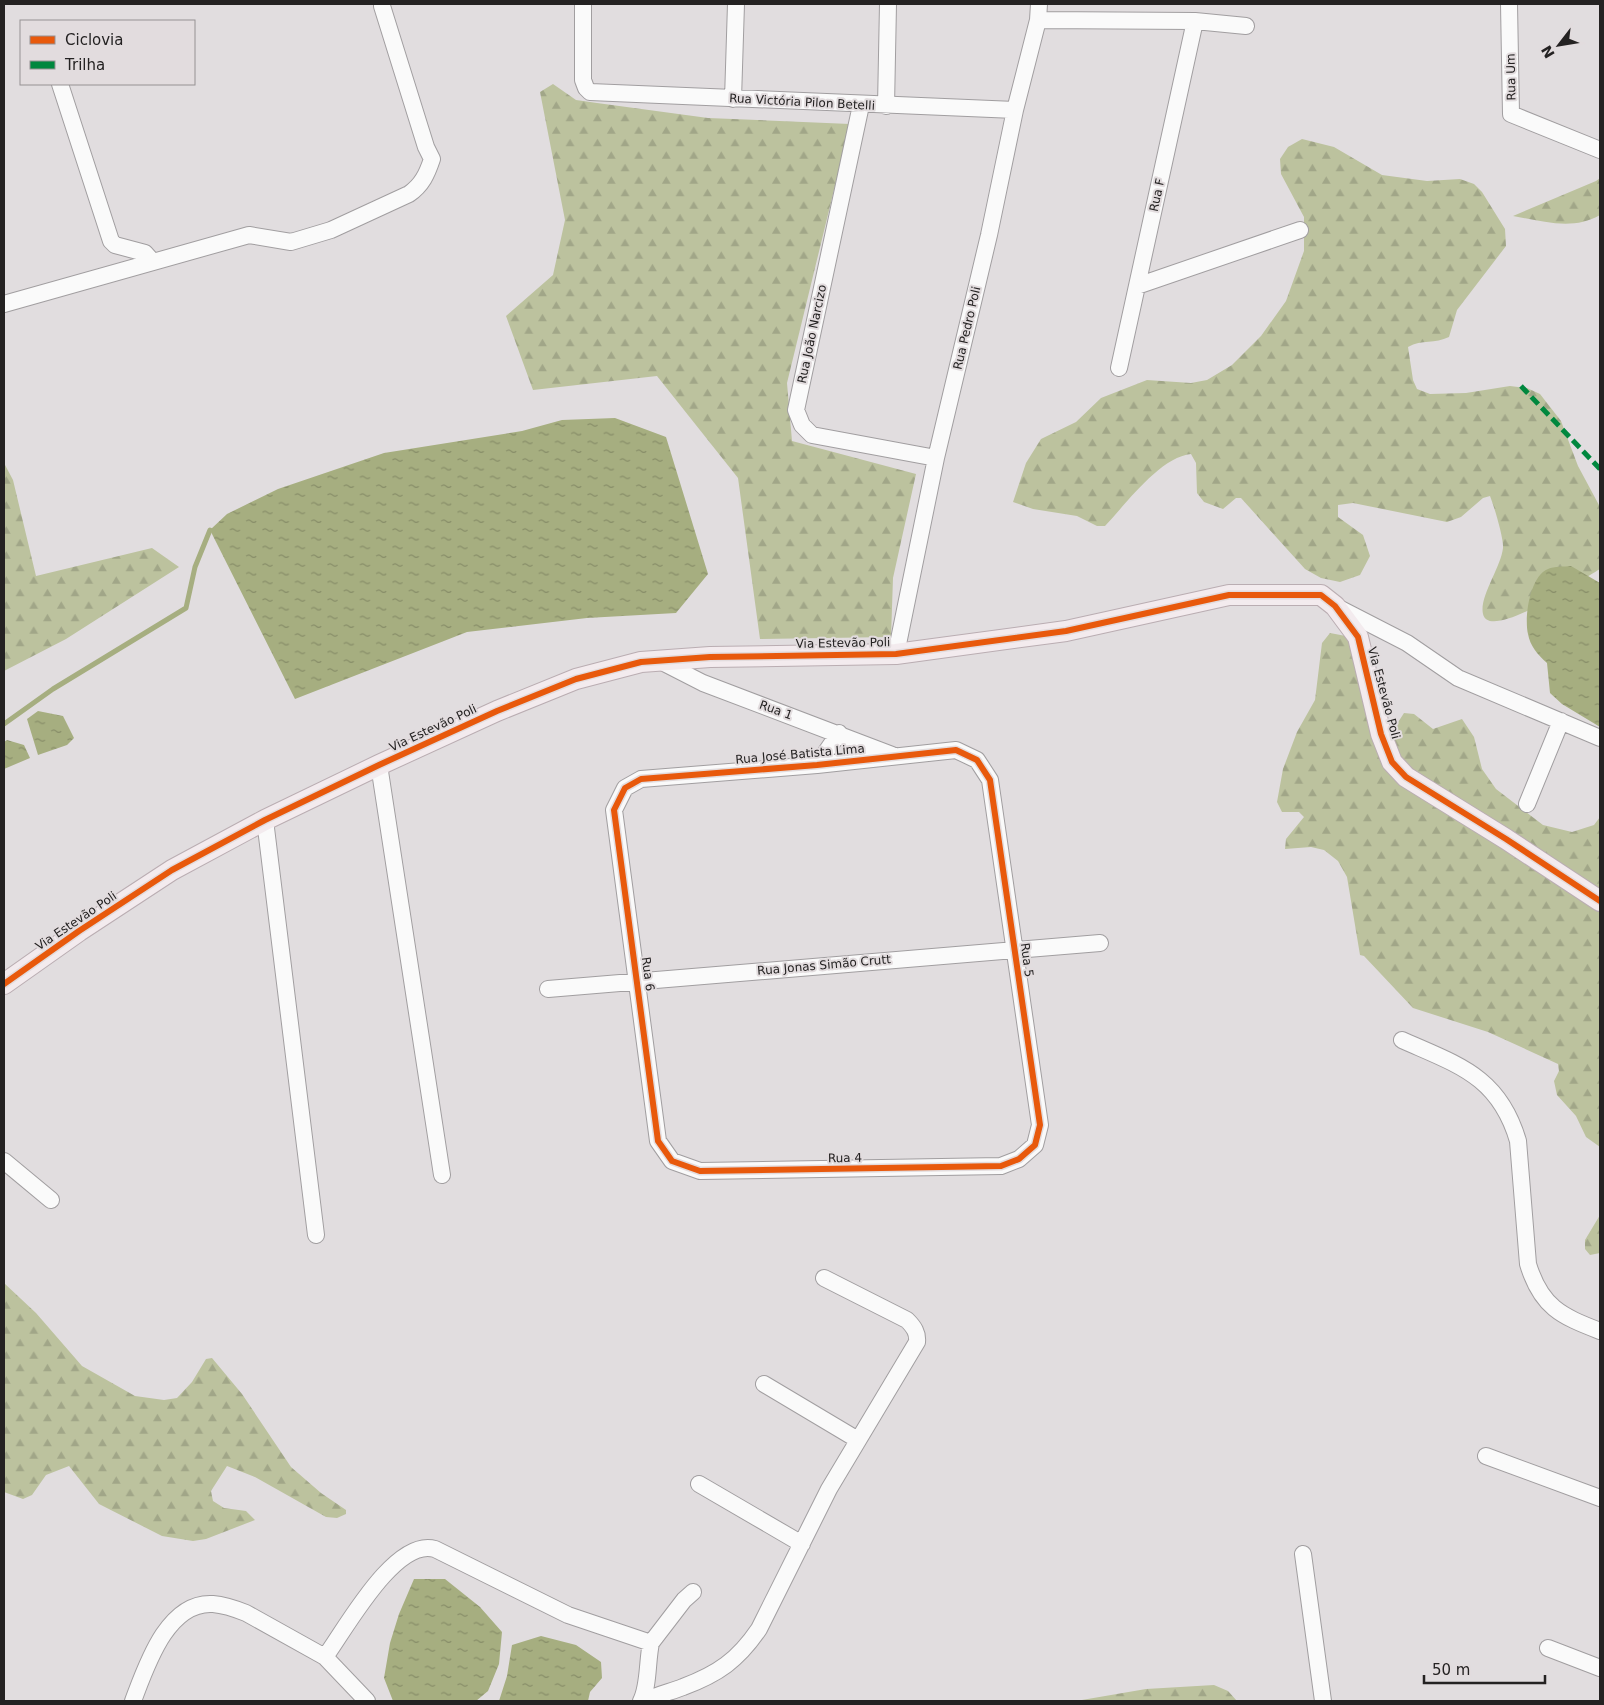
<svg xmlns="http://www.w3.org/2000/svg" width="1604" height="1705" font-family="'DejaVu Sans',sans-serif">
  <defs>
    <pattern id="forest-firs" width="22" height="20" patternUnits="userSpaceOnUse" patternTransform="scale(1.25)"><rect width="22" height="20" fill="#bcc29e"/><path d="M5 1l3.5 6h-7zM16 11l3.5 6h-7z" fill="#a1a688"/></pattern>
    <pattern id="water-ripples" width="26" height="14" patternUnits="userSpaceOnUse" patternTransform="scale(1.25)"><rect width="26" height="14" fill="#a6ae80"/><path d="M2 4q2-2 4 0t4 0M15 11q2-2 4 0t4 0" fill="none" stroke="#878d68"/></pattern>
  </defs>
  <rect width="100%" height="100%" fill="#e1dddf"/>
  <path fill="url(#forest-firs)" d="M 553,84 L 576,100 L 597,103 L 708,118 L 850,124 L 787,383 L 792,441 L 916,474 L 893,578 L 891,637 L 760,639 L 738,478 L 657,376 L 533,390 L 506,316 L 553,275 L 565,220 L 540,92 Z
    M 1302,139 L 1334,147 L 1382,175 L 1427,181 L 1460,179 L 1474,184 L 1482,192 L 1505,229 L 1506,246 L 1457,310 L 1449,337 C 1435,344 1422,339 1408,347 L 1413,380 L 1417,389 L 1430,394 L 1466,393 L 1510,386 L 1527,388 L 1540,394 L 1561,421 L 1578,466 L 1600,507 L 1600,569 C 1586,577 1489,643 1483,614 C 1479,597 1501,567 1503,548 C 1504,539 1494,506 1490,496 L 1483,498 L 1461,517 L 1447,522 L 1353,503 L 1338,505 L 1338,517 L 1363,535 L 1370,556 L 1360,575 L 1340,582 L 1321,578 L 1305,569 L 1241,498 L 1236,498 L 1223,509 L 1204,502 L 1197,493 L 1196,463 L 1191,454 C 1160,457 1126,504 1105,526 L 1097,526 L 1077,516 L 1033,509 L 1013,502 L 1026,463 L 1041,439 L 1076,422 L 1101,398 L 1147,380 L 1191,383 L 1207,380 L 1232,365 L 1261,336 L 1286,301 L 1304,251 L 1304,217 L 1281,174 L 1280,159 L 1288,147 Z
    M 1600,178 L 1600,215 C 1573,231 1542,221 1513,216 L 1596,181 Z
    M 4,463 L 13,480 L 36,576 L 152,548 L 179,567 L 66,639 L 4,671 Z
    M 1330,633 L 1351,637 L 1394,756 L 1395,727 L 1404,713 L 1414,714 L 1433,729 L 1462,719 L 1474,737 L 1482,769 L 1496,789 L 1543,825 L 1572,832 L 1594,825 L 1600,817 L 1600,1147 L 1586,1137 L 1576,1116 L 1557,1095 L 1554,1081 L 1559,1071 L 1558,1064 L 1488,1032 L 1413,1008 L 1364,956 L 1360,955 L 1347,877 L 1338,861 L 1324,850 L 1311,847 L 1285,849 L 1286,839 L 1304,817 L 1299,812 L 1282,812 L 1277,802 L 1283,769 L 1297,732 L 1315,700 L 1322,643 Z
    M 1600,1215 L 1600,1253 L 1590,1255 L 1585,1249 L 1585,1240 Z
    M 4,1283 L 36,1313 L 82,1366 L 135,1396 L 164,1400 L 177,1398 L 192,1382 L 206,1359 L 212,1358 L 242,1394 L 291,1467 L 321,1493 L 346,1510 L 346,1514 L 337,1518 L 326,1517 L 255,1477 L 227,1466 L 211,1491 L 213,1501 L 224,1508 L 246,1511 L 255,1520 L 206,1539 L 193,1541 L 162,1536 L 99,1504 L 69,1466 L 46,1475 L 32,1495 L 23,1499 L 4,1492 Z
    M 1214,1685 L 1228,1691 L 1237,1701 L 1076,1701 L 1146,1689 Z"/>
  <path fill="url(#water-ripples)" d="M 615,418 L 666,437 L 708,574 L 676,613 L 587,618 L 467,632 L 295,699 L 210,530 L 227,514 L 278,489 L 384,453 L 522,431 L 562,420 Z
    M 1571,566 L 1600,583 L 1600,727 L 1562,704 L 1550,693 L 1547,663 C 1538,655 1530,646 1528,634 C 1524,617 1530,576 1548,569 C 1554,566 1564,567 1571,566 Z
    M 38,711 L 63,716 L 74,738 L 67,745 L 38,755 L 27,719 Z
    M 7,740 L 24,745 L 30,758 L 4,769 L 4,742 Z
    M 414,1579 L 445,1579 L 480,1607 L 502,1632 L 499,1664 L 488,1691 L 476,1701 L 393,1701 L 384,1678 L 390,1643 L 399,1614 Z
    M 541,1636 L 576,1645 L 601,1662 L 602,1678 L 590,1692 L 588,1701 L 499,1701 L 507,1676 L 512,1645 Z"/>
  <g fill="none" stroke-linecap="round" stroke-linejoin="round">
    <path stroke="#a6ae80" stroke-width="5" d="M 4,724 L 53,689 L 186,608 L 195,567 L 210,530"/>
    <defs>
      <path id="minor" d="M 583,4 L 583,80 L 586,88 L 590,92 L 1015,110
        M 1509,4 L 1511,114 L 1600,150
        M 1038,20 L 1195,21 L 1246,26
        M 60,84 L 111,241 L 115,245 L 145,253 L 153,262
        M 733,99 L 736,4
        M 861,105 L 796,410 L 802,425 L 812,435 L 936,458
        M 886,106 L 888,4
        M 1137,286 L 1300,230
        M 4,304 L 249,235 L 291,242 L 331,230 L 409,194 C 422,185 427,174 432,159 L 426,147 L 382,6
        M 1119,368 L 1195,21
        M 1335,606 L 1407,643 L 1458,678 L 1600,738
        M 896,654 L 936,458 L 989,235 L 1015,110 L 1038,20 L 1039,4
        M 660,661 L 703,683 L 892,755
        M 956,750 L 977,760 L 990,780 L 1040,1125 L 1035,1145 L 1019,1159 L 1001,1166 L 700,1171 L 672,1161 L 658,1141 L 614,810 L 625,788 L 641,779 L 817,765 Z
        M 379,765 L 442,1175
        M 817,765 L 839,733
        M 1527,804 L 1561,721
        M 265,820 L 316,1235
        M 548,989 L 1100,943
        M 1402,1040 C 1458,1065 1499,1076 1518,1141 L 1528,1264 C 1541,1307 1561,1316 1600,1331
        M 4,1161 L 51,1200
        M 764,1384 L 858,1440
        M 1486,1456 L 1600,1498
        M 699,1484 L 802,1544
        M 1303,1554 L 1323,1701
        M 1548,1648 L 1600,1668
        M 325,1657 L 367,1701
        M 133,1701 C 146,1667 167,1601 213,1604 C 225,1605 236,1609 246,1613 L 325,1657 C 345,1630 395,1537 435,1549 L 568,1615 L 651,1643 L 684,1600 L 693,1592
        M 641,1701 C 649,1686 647,1661 651,1643
        M 646,1701 C 658,1694 671,1692 683,1687 C 718,1674 738,1660 759,1629 L 829,1489 L 917,1342 C 918,1333 914,1327 907,1320 L 824,1278"/>
      <path id="major" d="M 4,984 L 79,931 L 172,870 L 265,820 L 379,765 L 497,711 L 576,679 L 641,662 L 710,657 L 896,654 L 1066,631 L 1229,595 L 1321,595 L 1335,606 L 1358,637 L 1381,734 L 1392,762 L 1406,777 L 1506,839 L 1600,901"/>
    </defs>
    <use href="#minor" stroke="#a19ea0" stroke-width="18"/>
    <use href="#major" stroke="#baadb2" stroke-width="22"/>
    <use href="#minor" stroke="#fafafa" stroke-width="16"/>
    <use href="#major" stroke="#f3ebee" stroke-width="20"/>
    <path stroke="#00873e" stroke-width="5" stroke-dasharray="10 5" stroke-linecap="butt" d="M 1521,386 L 1600,469"/>
    <defs>
      <path id="cycleway" d="M 956,750 L 977,760 L 990,780 L 1040,1125 L 1035,1145 L 1019,1159 L 1001,1166 L 700,1171 L 672,1161 L 658,1141 L 614,810 L 625,788 L 641,779 L 817,765 Z
        M 4,984 L 79,931 L 172,870 L 265,820 L 379,765 L 497,711 L 576,679 L 641,662 L 710,657 L 896,654 L 1066,631 L 1229,595 L 1321,595 L 1335,606 L 1358,637 L 1381,734 L 1392,762 L 1406,777 L 1506,839 L 1600,901"/>
    </defs>
    <use href="#cycleway" stroke="#e2dcde" stroke-width="9"/>
    <use href="#cycleway" stroke="#e8590c" stroke-width="6"/>
  </g>
  <g text-anchor="middle" dominant-baseline="central" stroke-width="4" stroke-linejoin="round" paint-order="stroke">
    <g font-size="12" fill="#242222" stroke="#e2dcde">
      <text transform="translate(1511 77) rotate(-91)">Rua Um</text>
      <text transform="translate(802 102) rotate(3)">Rua Victória Pilon Betelli</text>
      <text transform="translate(1157 195) rotate(-78)">Rua F</text>
      <text transform="translate(967 328) rotate(-77)">Rua Pedro Poli</text>
      <text transform="translate(812 334) rotate(-78)">Rua João Narcizo</text>
      <text transform="translate(843 643) rotate(-1)">Via Estevão Poli</text>
      <text transform="translate(1384 693) rotate(75)">Via Estevão Poli</text>
      <text transform="translate(776 710) rotate(20)">Rua 1</text>
      <text transform="translate(433 728) rotate(-25)">Via Estevão Poli</text>
      <text transform="translate(800 754) rotate(-5)">Rua José Batista Lima</text>
      <text transform="translate(76 921) rotate(-34)">Via Estevão Poli</text>
      <text transform="translate(1027 960) rotate(82)">Rua 5</text>
      <text transform="translate(824 965) rotate(-5)">Rua Jonas Simão Crutt</text>
      <text transform="translate(648 974) rotate(82)">Rua 6</text>
      <text transform="translate(845 1158) rotate(-1)">Rua 4</text>
    </g>
  </g>
  <rect width="1604" height="1705" fill="none" stroke="#242222" stroke-width="10"/>
  <rect x="20" y="20" width="175" height="65" fill="#e2dcde" stroke="#969293"/>
  <rect x="30" y="36" width="25" height="8" fill="#e8590c" stroke="#969293"/>
  <text x="65" y="45" font-size="15" fill="#242222">Ciclovia</text>
  <rect x="30" y="61" width="25" height="8" fill="#00873e" stroke="#969293"/>
  <text x="65" y="70" font-size="15" fill="#242222">Trilha</text>
  <g transform="translate(1559 45) rotate(239)" stroke="#e2dcde" stroke-width="4" paint-order="stroke">
  <path d="M0-4L9 19L0 12L-9 19Z" fill="#242222"/>
  <text y="-8" font-size="14" font-weight="bold" text-anchor="middle" fill="#242222">N</text>
  </g>
  <path d="M1424 1675v8h121v-8" fill="none" stroke="#242222" stroke-width="2.5"/>
  <text x="1432" y="1675" font-size="15" fill="#242222" stroke="#e2dcde" stroke-width="4" paint-order="stroke">50 m</text>
</svg>
